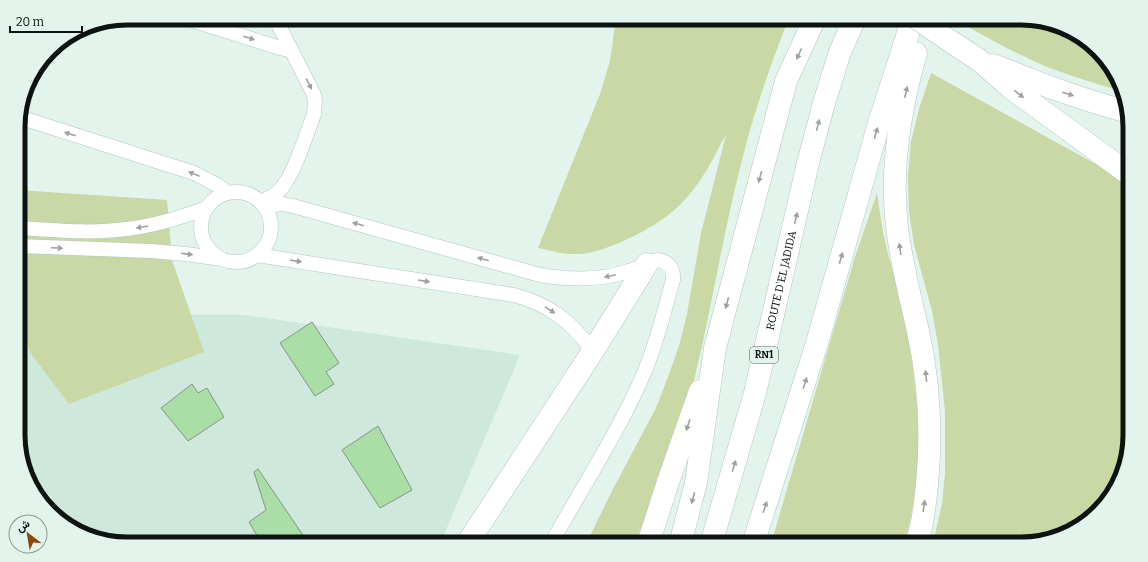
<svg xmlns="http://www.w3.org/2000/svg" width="1148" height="562" font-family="Bitter,Vazirmatn,serif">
  <rect width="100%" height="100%" fill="#e2f4eb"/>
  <path fill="#cee8dc" d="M 19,313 L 245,315 L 520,355 L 440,544 L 127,544 L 79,533 L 40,501 L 19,449 Z"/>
  <path fill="#c9d8a4" d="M 616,18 L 789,18 C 770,66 753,114 741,164 C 723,234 712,306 695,376 C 680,434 656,489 635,544 L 586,544 L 613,489 L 656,408 L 668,377 L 679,346 L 687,314 L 701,233 L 726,135 C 721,142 717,152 713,159 C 707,170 700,181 693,190 C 673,216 648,230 619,243 C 604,249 588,255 571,254 C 560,254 549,250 538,248 L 600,94 L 610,61 Z
    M 978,18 L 1021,18 L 1069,29 L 1111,66 L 1121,91 C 1096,84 1071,76 1047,67 C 1021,56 995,42 970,28 Z
    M 931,73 L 1110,172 L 1129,186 L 1130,435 L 1119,483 L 1082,525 L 1028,544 L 933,544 L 942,504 L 945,474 L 945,411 L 938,344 L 932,311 L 914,245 L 909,211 L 908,176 L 911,142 L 919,109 Z
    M 18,190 L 167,200 L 172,260 L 204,352 L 69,404 L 32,355 L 19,329 Z
    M 877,193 C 880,212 882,231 887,250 C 892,269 898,289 902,309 C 919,385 927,468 904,544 L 771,544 L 855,257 Z"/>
  <path fill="#a9dea6" stroke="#889387" d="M 312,322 L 339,363 L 326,372 L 334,384 L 315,396 L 280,343 Z
    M 192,384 L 198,393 L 207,388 L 224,417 L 188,441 L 161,408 Z
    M 378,426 L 412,490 L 380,508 L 342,450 Z
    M 258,469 L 309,544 L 262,544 L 249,522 L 266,510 L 254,472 Z"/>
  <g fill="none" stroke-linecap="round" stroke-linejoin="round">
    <defs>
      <path id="lane" d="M 185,18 L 280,48 L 291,50
        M 19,117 L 194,173 L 217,185 L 228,193
        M201 227a35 35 0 1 1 70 0a35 35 0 1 1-70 0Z
        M 261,202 C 267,199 274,196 279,191 C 294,176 306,135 314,114 L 315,101 L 314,95 L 275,18
        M 264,206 L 283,204 L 293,206 L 540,275 C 570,280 599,281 629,271 C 639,268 648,263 658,260 C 669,262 674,269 673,280 C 664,311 657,343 644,373 C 619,432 582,487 551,544
        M 18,228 C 54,230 90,234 126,229 C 154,226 180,218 206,208
        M 19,246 L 151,251 L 186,254 L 222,259
        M 257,255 L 514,295 C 551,305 570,321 593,351"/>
      <path id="street" d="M 467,544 L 593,351 L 647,264"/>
      <g id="highway">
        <path d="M 953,43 L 979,60 L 1011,88 L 1129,174"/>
        <path d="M 916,53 C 900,109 890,169 897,227 C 901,262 910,296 918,331 C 929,381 932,433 927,484 C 925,504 923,525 916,544"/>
        <path d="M 993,65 C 1038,83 1082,100 1129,112"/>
        <path d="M 648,544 L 668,482 L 700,391"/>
        <path d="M 680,544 L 696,483 L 715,348 L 786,81 L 815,18"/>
        <path id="s1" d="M 711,544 L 755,393 L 808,163 L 824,103 L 840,52 L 855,18"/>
        <path d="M 753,544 L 817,343 L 879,123 L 913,18"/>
      </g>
    </defs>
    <use href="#lane" stroke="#b4c5bc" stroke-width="15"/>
    <use href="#street" stroke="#b4c5bc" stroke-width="23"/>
    <use href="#highway" stroke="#b4c5bc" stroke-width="23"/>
    <use href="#lane" stroke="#fff" stroke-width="14"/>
    <use href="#street" stroke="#fff" stroke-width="22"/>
    <use href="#highway" stroke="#fff" stroke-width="22"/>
    <defs>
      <path id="highway-bridge" d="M 916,18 L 953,43"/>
    </defs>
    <use href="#highway-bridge" stroke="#b4c5bc" stroke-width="23" stroke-linecap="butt"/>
    <use href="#highway-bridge" stroke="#fff" stroke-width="22"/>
  </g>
  <defs><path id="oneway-solid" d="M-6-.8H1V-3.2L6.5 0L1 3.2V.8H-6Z"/></defs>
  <g fill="#9ea19f">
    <use href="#oneway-solid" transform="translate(249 38) rotate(18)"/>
    <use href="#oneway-solid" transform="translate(799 54) rotate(114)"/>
    <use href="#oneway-solid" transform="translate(309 84) rotate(63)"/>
    <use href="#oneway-solid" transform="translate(906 92) rotate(-78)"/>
    <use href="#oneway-solid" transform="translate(1019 94) rotate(37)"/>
    <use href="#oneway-solid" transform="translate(1068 94) rotate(18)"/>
    <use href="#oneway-solid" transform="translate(818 125) rotate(-76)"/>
    <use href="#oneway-solid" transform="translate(876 133) rotate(-74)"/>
    <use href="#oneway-solid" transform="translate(70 134) rotate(-162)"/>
    <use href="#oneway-solid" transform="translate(194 174) rotate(-158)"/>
    <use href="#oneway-solid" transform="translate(760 177) rotate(105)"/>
    <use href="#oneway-solid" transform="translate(796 218) rotate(-77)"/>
    <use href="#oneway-solid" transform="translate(358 224) rotate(-164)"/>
    <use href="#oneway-solid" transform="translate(142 227) rotate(170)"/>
    <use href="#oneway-solid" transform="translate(57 248) rotate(2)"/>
    <use href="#oneway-solid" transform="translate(900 249) rotate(-98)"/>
    <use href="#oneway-solid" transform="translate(187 254) rotate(7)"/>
    <use href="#oneway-solid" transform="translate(841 258) rotate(-74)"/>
    <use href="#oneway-solid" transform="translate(483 259) rotate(-164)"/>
    <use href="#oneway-solid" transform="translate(296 261) rotate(9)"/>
    <use href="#oneway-solid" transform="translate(610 276) rotate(168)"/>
    <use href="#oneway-solid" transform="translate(424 281) rotate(9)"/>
    <use href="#oneway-solid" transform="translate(727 303) rotate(105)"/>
    <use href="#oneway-solid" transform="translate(550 310) rotate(32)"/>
    <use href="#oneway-solid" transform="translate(926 376) rotate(-96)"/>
    <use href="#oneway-solid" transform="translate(805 383) rotate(-72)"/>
    <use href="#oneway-solid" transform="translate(688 425) rotate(109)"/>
    <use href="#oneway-solid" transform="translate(734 466) rotate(-73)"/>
    <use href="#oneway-solid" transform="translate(693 498) rotate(105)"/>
    <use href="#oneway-solid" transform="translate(924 506) rotate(-81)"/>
    <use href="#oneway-solid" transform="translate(765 507) rotate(-72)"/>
  </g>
  <g text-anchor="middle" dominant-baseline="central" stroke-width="3" stroke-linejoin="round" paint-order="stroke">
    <rect fill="#e2f4eb" stroke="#4d5652" stroke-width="1" x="750" y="347" width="28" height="16" rx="3"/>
    <g font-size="10" font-weight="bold" fill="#0d1310">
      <text x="764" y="355">RN1</text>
    </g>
    <g font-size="11" fill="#0d1310" stroke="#e2f4eb">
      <text stroke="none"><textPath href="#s1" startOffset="273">ROUTE D'EL JADIDA</textPath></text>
    </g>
  </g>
  <path d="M0 0H1148V562H0ZM127 25H1021A102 102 0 0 1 1123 127V435A102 102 0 0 1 1021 537H127A102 102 0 0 1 25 435V127A102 102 0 0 1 127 25Z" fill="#e2f4eb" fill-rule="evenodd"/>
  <path fill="none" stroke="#0d1310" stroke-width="5" d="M127 25H1021A102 102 0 0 1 1123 127V435A102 102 0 0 1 1021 537H127A102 102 0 0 1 25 435V127A102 102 0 0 1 127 25Z"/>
  <g transform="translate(28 534) rotate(329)"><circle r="19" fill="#e2f4eb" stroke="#8d9a93"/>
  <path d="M0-3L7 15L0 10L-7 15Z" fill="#894910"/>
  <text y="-6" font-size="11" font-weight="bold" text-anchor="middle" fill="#0d1310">ش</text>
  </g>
  <path d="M10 26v6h72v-6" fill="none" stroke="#0d1310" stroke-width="2"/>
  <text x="16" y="26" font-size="12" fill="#0d1310" stroke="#e2f4eb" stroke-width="3" paint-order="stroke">20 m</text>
</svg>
